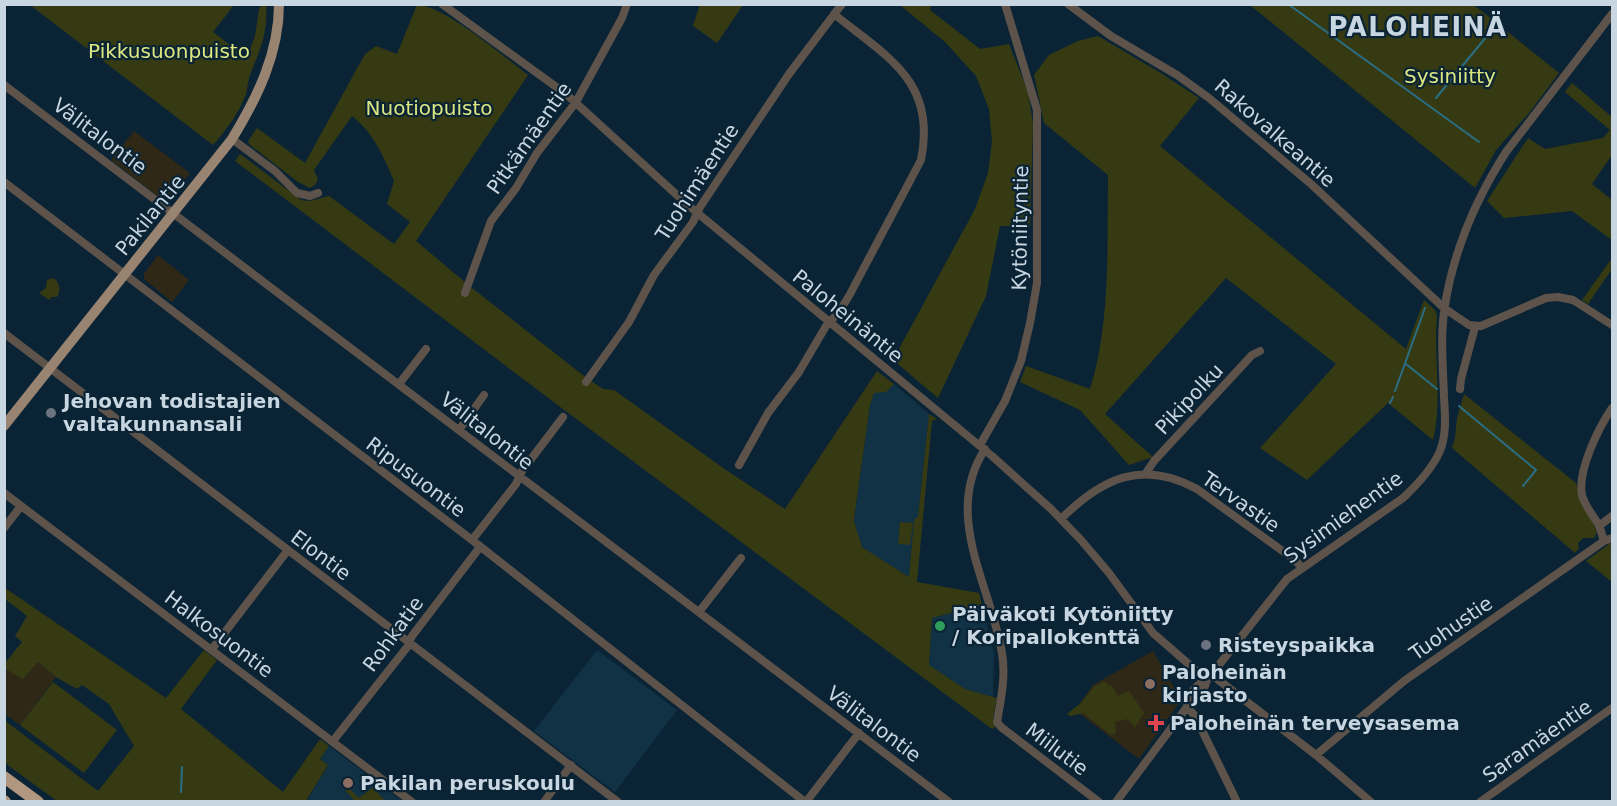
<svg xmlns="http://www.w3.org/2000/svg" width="1617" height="806" font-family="'DejaVu Sans',sans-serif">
  <rect width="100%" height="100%" fill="#0b2435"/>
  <path fill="#2f2817" d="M 134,131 L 190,173 L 169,199 L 160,198 L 111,160 Z
    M 158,255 L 189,280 L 172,302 L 144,279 L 144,274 Z
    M 1153,651 L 1181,700 L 1139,759 L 1075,710 L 1093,685 Z
    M 38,662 L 56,677 L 20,725 L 5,714 L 4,669 L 23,678 Z"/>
  <path fill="#113145" d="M 894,384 L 929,414 L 918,517 L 914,521 L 909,577 L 862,547 L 854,521 L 870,405 L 874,392 L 886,392 Z
    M 982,605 L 994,654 L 993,697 L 965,689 L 929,665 L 932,618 Z
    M 597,650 L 677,710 L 615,792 L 534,731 Z
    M 329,746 L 402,801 L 306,802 L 328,766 L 320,759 Z"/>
  <path fill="#363a13" d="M 700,4 L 743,4 L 743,5 L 717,43 L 693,26 Z
    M 30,5 L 234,5 L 213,32 L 247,58 L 255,36 L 259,9 L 262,5 L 266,5 C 268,30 261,49 251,72 C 248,79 248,87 246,94 C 239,113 227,129 213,145 Z
    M 417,5 C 444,5 504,57 528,75 L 416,241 L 472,288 L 584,376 L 603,389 L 614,390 L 726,470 L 785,509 L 877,371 L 894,384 L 886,392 L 874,393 L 870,405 L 855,512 L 854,521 L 862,547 L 909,577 L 914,520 L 918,517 L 929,414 L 937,419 L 932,421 L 917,582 L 979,593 L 982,605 L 932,618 L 929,665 L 965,689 L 997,698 L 993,719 L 995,727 L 992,729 L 563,409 L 235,161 L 240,154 L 301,200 L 310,201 L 329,196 L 394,244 L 410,222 L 387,204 L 394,181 C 384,157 373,132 352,116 L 314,170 L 318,179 L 315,185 L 310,188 L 298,182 L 250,145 L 248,141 L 257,128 L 305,163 L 365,54 L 376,46 L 397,54 Z
    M 900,5 L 931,5 L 930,10 L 980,49 L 1009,44 L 1028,92 L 1033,124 L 1030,227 L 1000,226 L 986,296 L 938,398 L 893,360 L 975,209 L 988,173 L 992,142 L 989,109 L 976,76 L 945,42 Z
    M 1250,5 L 1474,5 L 1559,73 L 1529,113 L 1496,150 L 1475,188 Z
    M 1098,36 L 1159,72 L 1199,98 L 1160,146 L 1406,349 L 1424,300 L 1435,310 L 1437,316 C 1433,356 1443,400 1433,440 L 1388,403 L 1307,480 L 1260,448 L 1336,364 L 1226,278 L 1105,414 L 1153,457 L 1129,465 L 1080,410 L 1020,382 L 1026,366 L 1090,389 C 1111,321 1107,246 1108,175 L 1044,123 L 1034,75 L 1049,55 L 1078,41 Z
    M 1572,83 L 1612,117 L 1612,155 L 1592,184 L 1612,200 L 1612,240 L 1572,211 L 1504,218 L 1487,201 L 1528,138 L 1545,149 L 1603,138 L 1610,130 L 1565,92 Z
    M 1612,258 L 1612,269 L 1588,304 L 1582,300 Z
    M 54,278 C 60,284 61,290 57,297 L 52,297 L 49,300 L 39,293 L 46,288 L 47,280 Z
    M 1464,394 L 1576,483 L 1579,494 L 1597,532 L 1594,538 L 1583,538 L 1578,543 L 1579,548 L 1575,553 L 1452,448 L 1455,438 L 1457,418 Z
    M 900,522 L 913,523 L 910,545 L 898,544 Z
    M 1612,542 L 1612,582 L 1586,561 Z
    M 5,588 L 166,698 L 204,650 L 217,660 L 181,709 L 283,792 L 320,739 L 329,746 L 320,759 L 328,765 L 306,801 L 57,801 L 5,763 L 5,719 L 8,723 L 98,791 L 134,746 L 109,704 L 82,685 L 77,689 L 56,677 L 38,662 L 23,679 L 5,669 L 5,663 L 22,642 L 15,636 L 27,616 L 5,599 Z
    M 1105,681 L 1109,686 L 1111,685 L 1118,696 L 1129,691 L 1144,713 L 1135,728 L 1128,719 L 1115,722 L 1116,733 L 1111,735 L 1083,713 L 1071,716 L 1067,714 L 1081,703 L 1094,687 Z
    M 53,682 L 117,730 L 84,773 L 20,725 Z
    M 373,787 L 385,801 L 355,801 L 345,790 L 349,788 L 359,798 Z"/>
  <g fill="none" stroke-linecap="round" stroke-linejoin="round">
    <path stroke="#2a6e85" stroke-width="2" d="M 1288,4 L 1479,142
      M 1436,98 L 1496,25
      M 1406,364 L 1437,389
      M 1395,391 L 1425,308
      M 1390,403 L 1393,397
      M 1459,406 L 1536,470 L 1523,486
      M 181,792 L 182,767"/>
    <path stroke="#5e534a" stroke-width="8" d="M 442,4 L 566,94 L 689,206 L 992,456 L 1051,509 L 1081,540 L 1109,573 L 1153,633 L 1207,680
      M 1068,4 L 1111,36 L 1177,75 L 1209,98 L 1311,184 L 1444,308 L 1469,325 L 1481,326 L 1546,298 L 1558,297 L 1573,300 L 1612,325
      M 4,85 L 949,802
      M 232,139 L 275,171 L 297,193 L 310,196 L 318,193
      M 4,182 L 472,540 L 805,802
      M 465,293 L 491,221 L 516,188 L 537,153 L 576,102 L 622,18 L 627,4
      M 4,333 L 618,802
      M 586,382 L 629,322 L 654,275 L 693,222 L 700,207 L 789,74 L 842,4
      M 399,384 L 426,349
      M 1460,389 L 1461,379 L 1475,327
      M 459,430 L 484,395
      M 980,445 L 1005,401 L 1021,361 L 1030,323 L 1037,283 L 1037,110 L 1005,4
      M 985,449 C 942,515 991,586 1002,653 C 1006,676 1001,699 997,722 L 1001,727 L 1099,802
      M 739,465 L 768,413 L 799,372 L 826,326 L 839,312 L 849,296 L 921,160 C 937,81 887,57 834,14
      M 1146,473 L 1154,461 L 1252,355 L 1260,351
      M 4,493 L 412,802
      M 1061,519 C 1102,478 1143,459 1197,489 L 1295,560 L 1302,568
      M 1599,526 L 1612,516
      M 4,528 L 21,506
      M 472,540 L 516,484 L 522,471 L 563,417
      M 1604,541 C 1602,536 1601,529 1598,524 C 1593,515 1584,505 1582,495 C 1577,471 1599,427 1612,408
      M 699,612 L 741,558
      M 212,649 L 288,550
      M 1212,675 L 1316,755 L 1371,802
      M 1187,707 L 1195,716 L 1237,802
      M 1187,707 C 1187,695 1196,684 1207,680
      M 333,741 L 408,646 L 412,636 L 480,547
      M 1316,755 L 1404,681 L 1604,541 L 1612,538
      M 544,802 L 571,765
      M 806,802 L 859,733
      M 1116,802 L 1187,707 C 1197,701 1204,691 1207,680 L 1287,579 L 1403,498 C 1417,485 1432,469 1440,451 C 1447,433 1445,415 1444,397 C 1443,366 1440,335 1445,305 C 1454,249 1476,199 1506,152 L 1612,14
      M 1480,802 L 1612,708"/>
    <path stroke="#998371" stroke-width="10" d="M 4,426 L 232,139 C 257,98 279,54 279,4"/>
    <path stroke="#b19680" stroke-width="12" d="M 4,777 L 38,802
      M 4,801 L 5,802"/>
  </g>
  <g fill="#6b7280" stroke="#0b2435" stroke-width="2">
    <circle cx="51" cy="413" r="6"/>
    <circle cx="1206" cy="645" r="6"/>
  </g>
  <circle fill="#2e9e5b" stroke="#0b2435" stroke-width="2" cx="940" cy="626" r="6"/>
  <g fill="#8d6e63" stroke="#0b2435" stroke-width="2">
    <circle cx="1150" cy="684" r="6"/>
    <circle cx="348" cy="783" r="6"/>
  </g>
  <path fill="#e0444e" stroke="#0b2435" stroke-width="2" d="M1153 714h6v6h6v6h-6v6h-6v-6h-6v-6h6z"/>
  <g text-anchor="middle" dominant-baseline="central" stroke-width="4.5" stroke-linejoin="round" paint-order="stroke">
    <g font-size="20" fill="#dde782" stroke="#0b2435">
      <text x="169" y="51">Pikkusuonpuisto</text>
      <text x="1450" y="76">Sysiniitty</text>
      <text x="429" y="108">Nuotiopuisto</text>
    </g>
    <g font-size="20" fill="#c7d6e1" stroke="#0b2435">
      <text transform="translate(1275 133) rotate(41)">Rakovalkeantie</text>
      <text transform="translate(100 136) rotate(37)">Välitalontie</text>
      <text transform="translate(529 138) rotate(-55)">Pitkämäentie</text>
      <text transform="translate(697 182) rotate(-57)">Tuohimäentie</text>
      <text transform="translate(150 215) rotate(-51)">Pakilantie</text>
      <text transform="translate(1020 228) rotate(-89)">Kytöniityntie</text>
      <text transform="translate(848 316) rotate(39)">Paloheinäntie</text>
      <text transform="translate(1189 399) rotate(-47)">Pikipolku</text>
      <text transform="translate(487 431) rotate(38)">Välitalontie</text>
      <text transform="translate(416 477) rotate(37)">Ripusuontie</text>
      <text transform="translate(1241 502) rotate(35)">Tervastie</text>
      <text transform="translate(1343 517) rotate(-36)">Sysimiehentie</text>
      <text transform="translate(321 555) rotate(37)">Elontie</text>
      <text transform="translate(1451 628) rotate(-35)">Tuohustie</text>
      <text transform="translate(219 634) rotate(37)">Halkosuontie</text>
      <text transform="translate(393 634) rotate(-54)">Rohkatie</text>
      <text transform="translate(874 724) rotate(37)">Välitalontie</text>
      <text transform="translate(1537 741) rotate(-35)">Saramäentie</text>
      <text transform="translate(1057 749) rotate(37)">Miilutie</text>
    </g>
    <g font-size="20" font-weight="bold" fill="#c7d6e1" stroke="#0b2435" text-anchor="start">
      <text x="63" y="401">Jehovan todistajien<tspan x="63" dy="23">valtakunnansali</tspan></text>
      <text x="952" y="614">Päiväkoti Kytöniitty<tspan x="952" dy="23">/ Koripallokenttä</tspan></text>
      <text x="1218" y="645">Risteyspaikka</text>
      <text x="1162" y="672">Paloheinän<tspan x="1162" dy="23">kirjasto</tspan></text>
      <text x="1170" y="723">Paloheinän terveysasema</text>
      <text x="360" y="783">Pakilan peruskoulu</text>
    </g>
    <g font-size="26" font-weight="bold" letter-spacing="1.5" fill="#c7d6e1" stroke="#0b2435">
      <text x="1418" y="27">PALOHEINÄ</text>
    </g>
  </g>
  <rect width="1617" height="806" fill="none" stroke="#c7d6e1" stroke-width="12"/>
</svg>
